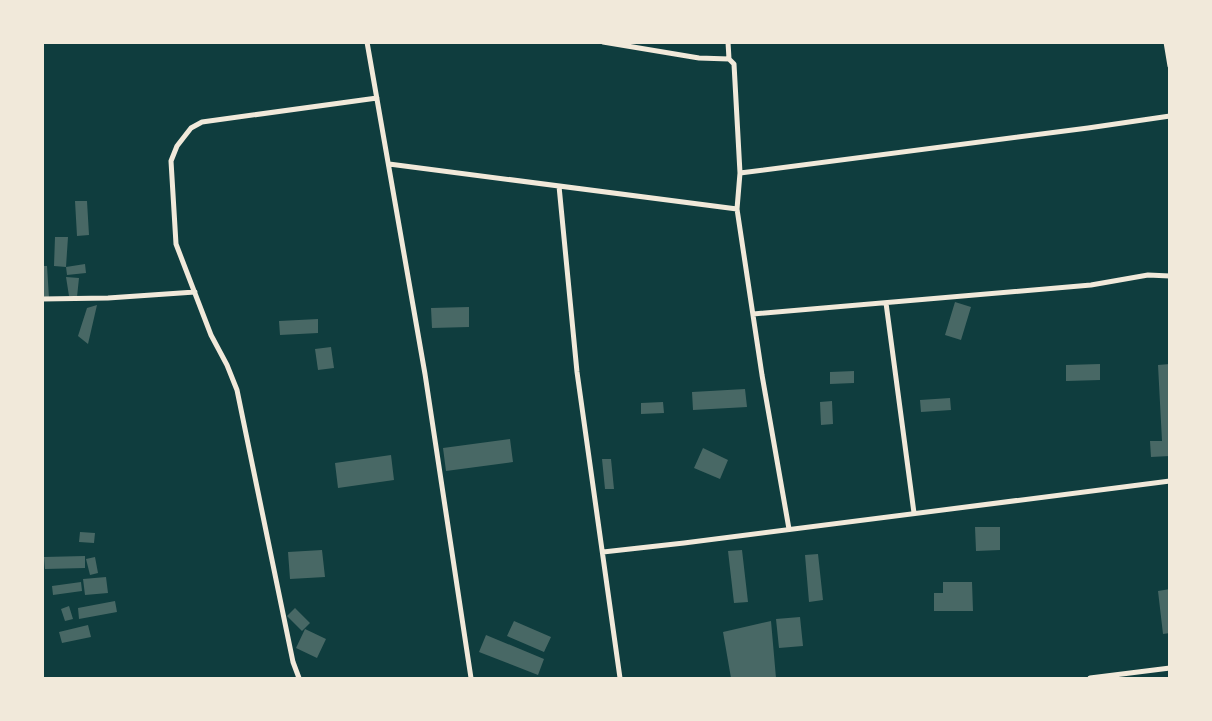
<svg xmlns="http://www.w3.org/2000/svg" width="1212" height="721" font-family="'Public Sans',sans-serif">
  <rect width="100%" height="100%" fill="#0f3d3e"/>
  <path fill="#486865" d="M 75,201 L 87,201 L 89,235 L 77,236 Z
    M 55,237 L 68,237 L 66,267 L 85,264 L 86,273 L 67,275 L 66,267 L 54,266 Z
    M 42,266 L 47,266 L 49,298 L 42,298 Z
    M 66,277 L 79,278 L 77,297 L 69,296 Z
    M 955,302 L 971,307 L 961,340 L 945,335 Z
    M 97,305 L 88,344 L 78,336 L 87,308 Z
    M 469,307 L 469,327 L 432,328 L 431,308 Z
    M 318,319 L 318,333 L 280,335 L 279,321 Z
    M 331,347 L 334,368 L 318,370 L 315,349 Z
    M 1100,364 L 1100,380 L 1066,381 L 1066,365 Z
    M 1170,364 L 1170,456 L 1151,457 L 1150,441 L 1162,441 L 1158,365 Z
    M 854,371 L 854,383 L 830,384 L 830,372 Z
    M 745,389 L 747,407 L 693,410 L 692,392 Z
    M 950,398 L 951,410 L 921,412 L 920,400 Z
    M 832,401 L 833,424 L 821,425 L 820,402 Z
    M 663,402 L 664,413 L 641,414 L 641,403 Z
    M 510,439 L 513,462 L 446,471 L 443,448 Z
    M 703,448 L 728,460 L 720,479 L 694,468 Z
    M 391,455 L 394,480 L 338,488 L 335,463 Z
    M 602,459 L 611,459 L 614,489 L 605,489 Z
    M 975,527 L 1000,527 L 1000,550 L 976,551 Z
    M 80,532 L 95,533 L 94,543 L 79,542 Z
    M 322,550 L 325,577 L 290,579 L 288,552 Z
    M 742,550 L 748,602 L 734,603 L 728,551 Z
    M 818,554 L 823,600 L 809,602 L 805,555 Z
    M 85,556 L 85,568 L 45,569 L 44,557 Z
    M 95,557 L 98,573 L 90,575 L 86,559 Z
    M 106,577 L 108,593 L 85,595 L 83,579 Z
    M 81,582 L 82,591 L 53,595 L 52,586 Z
    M 943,582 L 972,582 L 973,611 L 934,611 L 934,593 L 943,593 Z
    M 1170,589 L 1170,633 L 1163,634 L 1158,591 Z
    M 115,601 L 117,612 L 79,619 L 78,608 Z
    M 69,606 L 73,619 L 65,621 L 61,609 Z
    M 295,608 L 310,623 L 302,631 L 287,616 Z
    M 800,617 L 803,646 L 779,648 L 776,619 Z
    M 514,621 L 551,637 L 544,652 L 507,636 Z
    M 771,621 L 776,678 L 731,678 L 723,632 Z
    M 88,625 L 91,637 L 62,643 L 59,632 Z
    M 305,629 L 326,639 L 317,658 L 296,648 Z
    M 486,635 L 544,659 L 538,675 L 479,652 Z"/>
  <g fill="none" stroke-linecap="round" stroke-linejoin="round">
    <path stroke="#f1e9da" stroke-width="5" d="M 367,42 L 425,374 L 471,678
      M 603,42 L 699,58 L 729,59 L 734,64 L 740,173 L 737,209 L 762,375 L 789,529
      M 728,42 L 729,59
      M 1166,42 L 1170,66
      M 389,164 L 737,209
      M 740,173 L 1088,128 L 1170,116
      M 559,186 L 577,372 L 620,678
      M 42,299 L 108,298 L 195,292
      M 886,303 L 914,513
      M 753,314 L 1091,285 L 1148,275 L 1170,276
      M 603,552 L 684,543 L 1170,481
      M 299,678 L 293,662 L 237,390 L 227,365 L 211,335 L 176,244 L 171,161 L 177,146 L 191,128 L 202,122 L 377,98
      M 1090,678 L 1170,668"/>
  </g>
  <rect width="1212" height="721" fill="none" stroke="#f1e9da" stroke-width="88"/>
</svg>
